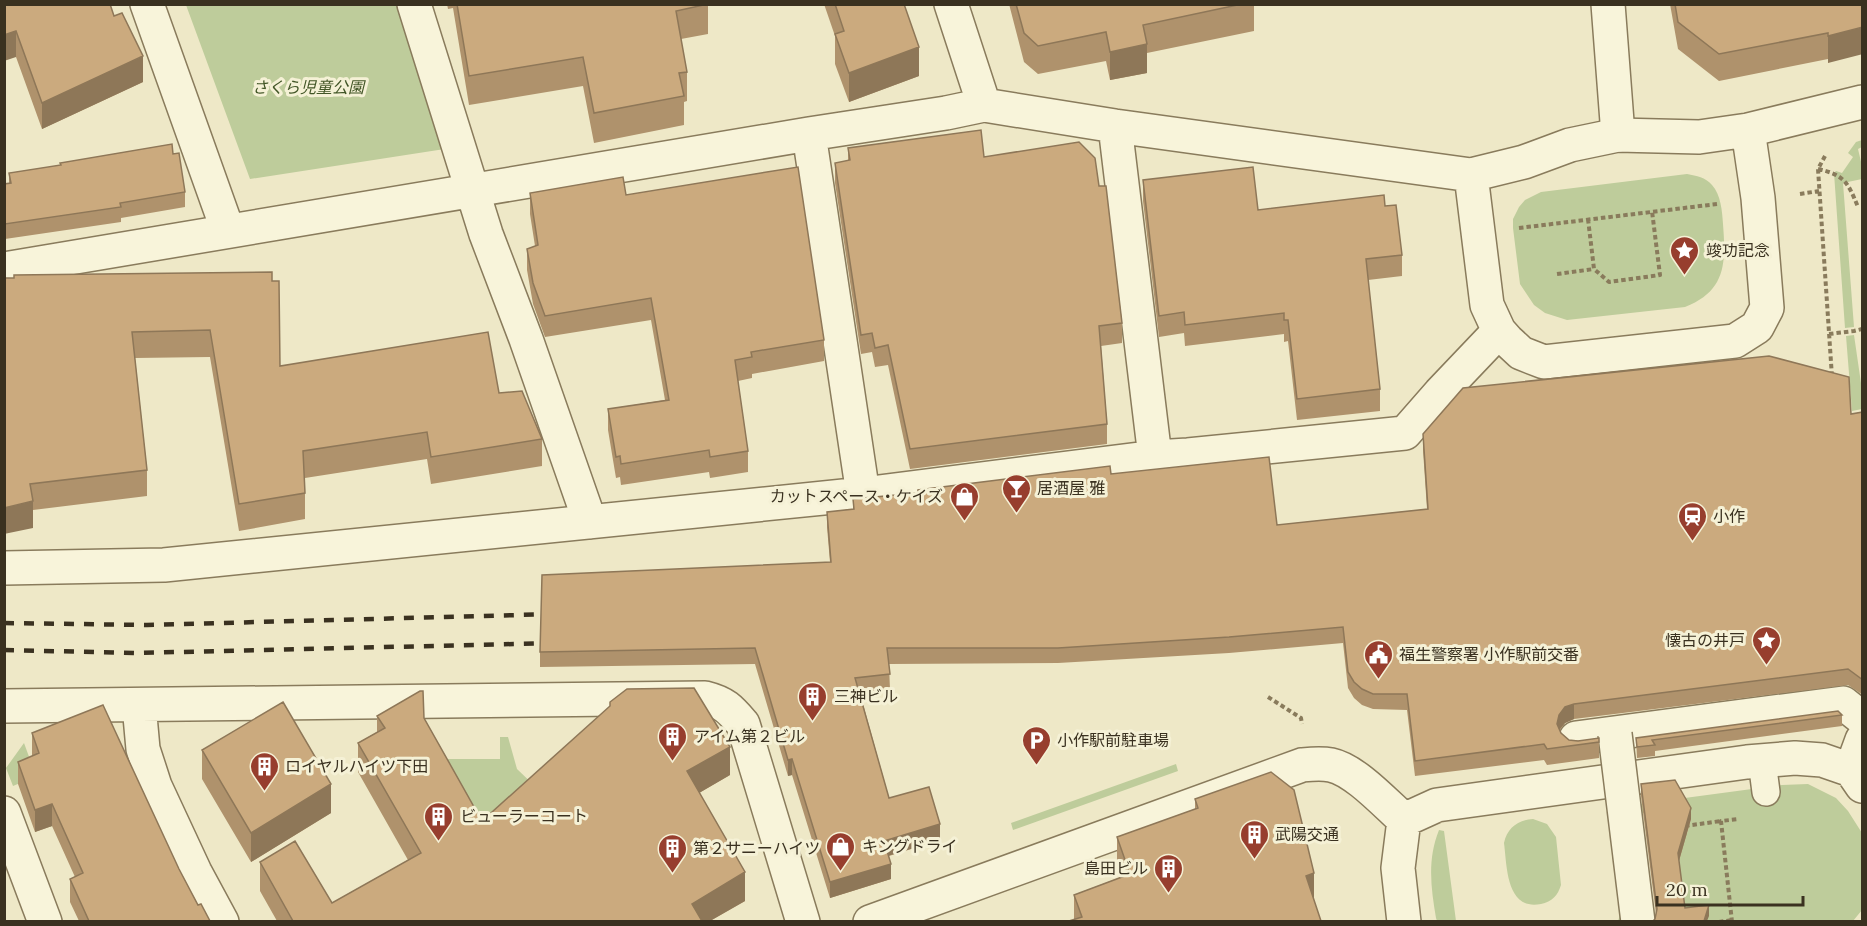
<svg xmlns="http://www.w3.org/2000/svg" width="1867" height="926" font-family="Lora,'Noto Sans JP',serif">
  <rect width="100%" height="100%" fill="#eee8c7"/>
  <path fill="#becc9b" d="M 186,5 L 418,5 L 464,146 L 250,179 Z
    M 1862,140 L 1862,147 L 1858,149 L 1862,166 L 1862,179 L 1843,183 L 1854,327 L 1845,328 L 1834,173 L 1836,171 L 1842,173 L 1853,157 L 1848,153 L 1856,142 Z
    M 1687,174 C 1697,176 1705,177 1712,185 C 1721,195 1722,211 1723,224 C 1726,263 1726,291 1685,307 L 1567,320 L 1545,313 L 1534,305 L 1520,284 L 1513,228 L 1513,219 L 1519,207 L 1525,200 L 1541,192 Z
    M 1854,335 L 1862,390 L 1862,409 L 1852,411 L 1846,336 Z
    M 500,737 L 508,737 L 517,769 L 540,791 L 485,833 L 443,759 L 500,759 Z
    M 24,743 L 54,825 L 50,827 L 32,778 L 13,786 L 6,768 Z
    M 1176,764 L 1178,771 L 1013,830 L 1011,823 Z
    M 1808,784 L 1836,798 L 1848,811 L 1862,833 L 1862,910 L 1853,921 L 1699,922 L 1685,919 L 1674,835 L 1687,833 L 1691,819 L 1684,807 L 1621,816 L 1635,921 L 1618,921 L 1622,909 L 1610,808 L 1782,785 Z
    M 1533,819 L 1547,824 L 1556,837 L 1561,885 C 1558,895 1552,902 1541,904 C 1506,911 1507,866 1504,843 C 1507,828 1518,820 1533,819 Z
    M 1439,830 L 1444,831 L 1456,921 L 1437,921 L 1436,918 C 1431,888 1427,860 1439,830 Z"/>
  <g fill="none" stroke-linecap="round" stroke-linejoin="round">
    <defs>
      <path id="service" d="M 1762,761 L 1766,792"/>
      <path id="pedestrian" d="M 1576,738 L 1843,703 L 1862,718"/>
      <path id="minor" d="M 147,4 L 228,231
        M 414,4 L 486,234 L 526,339 L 590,522
        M 951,4 L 984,105
        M 1115,126 L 1155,457
        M 809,134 L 863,494
        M 1471,175 L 1487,305 L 1499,331 L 1507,340 L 1521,353 L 1544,362 L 1735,341 L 1757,327 L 1767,308 L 1758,198 L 1748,130
        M 4,269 L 809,134 L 946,113 L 984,105 L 1115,126 L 1471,175 L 1524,162 L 1570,145 L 1618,135 L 1699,137 L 1748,130 L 1862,102
        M 4,568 L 164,565 L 863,494 L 1155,457 L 1188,455 L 1405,433 L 1440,393 L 1499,331
        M 139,705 L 143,749 L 155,786 L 195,872 L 222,922
        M 4,706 L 705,698 C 725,703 730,709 743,724 L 803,922
        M 1851,770 L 1862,740
        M 4,813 L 45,922
        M 870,922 L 1302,765 C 1312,764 1321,763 1331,765 C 1355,770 1385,803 1404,820
        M 1404,922 L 1398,868 L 1404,820 L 1437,805 L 1747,762 L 1795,758 L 1822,760 L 1851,770 L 1862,786"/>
      <path id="tertiary" d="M 1608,4 L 1618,135"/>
    </defs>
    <use href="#service" stroke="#897b5c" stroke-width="30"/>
    <use href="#pedestrian" stroke="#897b5c" stroke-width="36"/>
    <use href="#minor" stroke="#897b5c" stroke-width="36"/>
    <use href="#tertiary" stroke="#897b5c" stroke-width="36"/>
    <path stroke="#897b5c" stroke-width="4" stroke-dasharray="4.5 3" stroke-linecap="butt" d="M 1825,156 L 1818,169 L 1832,377
      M 1818,169 C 1845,175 1848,183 1858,207
      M 1800,194 L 1819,191
      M 1588,219 L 1594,269 L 1609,282 L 1660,275 L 1652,211
      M 1519,228 L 1717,204
      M 1557,274 L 1594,269
      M 1829,334 L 1854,331 L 1862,329
      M 1268,697 L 1301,718 L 1302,724
      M 1685,826 L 1721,821
      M 1719,922 L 1732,920
      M 1732,922 L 1721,821 L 1739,819"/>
    <use href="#service" stroke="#f8f4da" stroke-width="27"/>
    <use href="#pedestrian" stroke="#f8f4da" stroke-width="33"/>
    <use href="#minor" stroke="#f8f4da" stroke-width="33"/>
    <use href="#tertiary" stroke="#f8f4da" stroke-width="33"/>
    <path stroke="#3a3120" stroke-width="4.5" stroke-dasharray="10 10" stroke-linecap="butt" d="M 4,623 L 147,625 L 556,614
      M 4,650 L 137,653 L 556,643"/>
    <defs>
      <path id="pedestrian-bridge" d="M 1615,734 L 1638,922"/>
    </defs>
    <use href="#pedestrian-bridge" stroke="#897b5c" stroke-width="36" stroke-linecap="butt"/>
    <use href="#pedestrian-bridge" stroke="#f8f4da" stroke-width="33"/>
  </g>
  <path fill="#af926c" d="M 4,4 L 114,16 L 143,82 L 42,129 L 16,57 Z
    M 447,4 L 708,4 L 708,34 L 681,39 L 687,72 L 687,101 L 684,102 L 684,125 L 594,143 L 583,86 L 469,105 L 453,8 L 448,9 Z
    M 824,4 L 904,4 L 919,76 L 849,102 L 835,64 L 835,36 Z
    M 1009,4 L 1254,4 L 1254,31 L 1147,53 L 1147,73 L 1110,80 L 1106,61 L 1038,74 L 1024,62 Z
    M 1670,4 L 1863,4 L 1828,63 L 1828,59 L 1719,81 L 1678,49 Z
    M 848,148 L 984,157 L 1122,323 L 1122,343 L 1101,346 L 1107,424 L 1107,444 L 910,469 L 888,365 L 875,367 L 872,352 L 861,354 L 835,183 L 835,163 L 848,161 Z
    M 173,154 L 185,192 L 185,207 L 121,218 L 121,222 L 5,239 L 4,184 L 9,184 L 9,173 L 60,166 L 60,163 Z
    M 1143,180 L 1258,210 L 1385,206 L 1402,255 L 1402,276 L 1368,280 L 1380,389 L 1380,411 L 1297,420 L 1288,341 L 1284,342 L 1284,334 L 1185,346 L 1184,333 L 1159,337 L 1143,201 Z
    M 530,193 L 626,195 L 824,340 L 824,361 L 752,374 L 752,378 L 738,381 L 748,451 L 748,472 L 710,478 L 709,472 L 621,485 L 620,477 L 616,478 L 608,430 L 608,409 L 665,400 L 651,320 L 545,337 L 533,304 L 527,270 L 527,249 L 535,246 L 530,214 Z
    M 4,278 L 272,281 L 280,366 L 499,393 L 542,439 L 542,466 L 431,484 L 427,459 L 305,478 L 305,519 L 239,531 L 210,357 L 135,358 L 147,470 L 147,496 L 33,510 L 33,528 Z
    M 1863,412 L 1863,695 L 1848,685 L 1574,719 L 1565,723 L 1560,730 L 1561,733 L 1569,740 L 1599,742 L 1599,758 L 1547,765 L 1544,760 L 1415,776 L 1407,710 L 1373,709 L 1362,705 L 1354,698 L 1348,688 L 1343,643 L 1229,653 L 1058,663 L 889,664 L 890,690 L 860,693 L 889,798 L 940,840 L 889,856 L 891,879 L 830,898 L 792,775 L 788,776 L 755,664 L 540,667 L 540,652 L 830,562 L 827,527 L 827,512 L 853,509 L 853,499 L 1111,474 L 1277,525 L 1427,509 L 1423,450 L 1423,434 L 1851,414 Z
    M 1842,715 L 1842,726 L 1655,751 L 1655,756 L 1637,758 L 1636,738 Z
    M 377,716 L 424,718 L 482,821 L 730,775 L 699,793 L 745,901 L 710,921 L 277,921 L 260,891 L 260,862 L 332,903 L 408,860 L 358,772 L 358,743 L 377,732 Z
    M 32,733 L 179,869 L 198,905 L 210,921 L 79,921 L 70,902 L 70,879 L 75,877 L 52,826 L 35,832 L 18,784 L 18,762 L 32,756 Z
    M 202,750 L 331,813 L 251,862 L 202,779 Z
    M 1641,784 L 1691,819 L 1679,861 L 1685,908 L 1709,916 L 1655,919 L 1656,914 L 1641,796 Z
    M 1195,799 L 1314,901 L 1074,920 L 1074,895 L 1121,877 L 1117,866 L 1117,837 L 1195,809 Z"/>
  <path fill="#8e7758" d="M 1863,27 L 1863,54 L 1828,63 L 1828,36 Z
    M 16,31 L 16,57 L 4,61 L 4,35 Z
    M 1147,44 L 1147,73 L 1110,80 L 1110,52 Z
    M 919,47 L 919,76 L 849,102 L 849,73 Z
    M 143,56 L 143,82 L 42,129 L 42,103 Z
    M 33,501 L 33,528 L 4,534 L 4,508 Z
    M 1574,704 L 1574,719 L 1565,723 L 1559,730 L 1557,724 L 1559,715 L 1565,707 Z
    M 730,747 L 730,775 L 687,800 L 687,771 Z
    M 792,759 L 792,775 L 788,776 L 788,760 Z
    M 331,784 L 331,813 L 251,862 L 251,833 Z
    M 52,804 L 52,826 L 35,832 L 35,810 Z
    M 1691,808 L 1691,819 L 1678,864 L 1678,853 Z
    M 940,824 L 940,840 L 884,857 L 884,841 Z
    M 891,864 L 891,879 L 830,898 L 830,882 Z
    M 745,872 L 745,901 L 710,921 L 692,921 L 692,904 Z
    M 1314,873 L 1314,902 L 1306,876 Z
    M 1709,905 L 1709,916 L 1707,921 L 1704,921 Z"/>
  <path fill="#cbaa7e" stroke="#8e7758" stroke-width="1.5" d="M 4,4 L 110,4 L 114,16 L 122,13 L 143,56 L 42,103 L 16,31 L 4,35 Z
    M 457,4 L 708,4 L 676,11 L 687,72 L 679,73 L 684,96 L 594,113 L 583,57 L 469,76 Z
    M 835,4 L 904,4 L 919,47 L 849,73 L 835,34 L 844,31 Z
    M 1016,4 L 1242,4 L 1143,25 L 1147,44 L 1110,52 L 1106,32 L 1038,46 L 1024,33 Z
    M 1675,4 L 1863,4 L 1863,27 L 1828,36 L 1828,33 L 1719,54 L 1678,22 Z
    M 981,130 L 984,157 L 1079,142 L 1095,158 L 1099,186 L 1106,186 L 1122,323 L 1099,326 L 1107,424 L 910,449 L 888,345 L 875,348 L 872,333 L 861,335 L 835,163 L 850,160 L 848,148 Z
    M 172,144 L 173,154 L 179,153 L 185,192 L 120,203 L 121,207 L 5,224 L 4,184 L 11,183 L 9,173 L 61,165 L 60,163 Z
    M 798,167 L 824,340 L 751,352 L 752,357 L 735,360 L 748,451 L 710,457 L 709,450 L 621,464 L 620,456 L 616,457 L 608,409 L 669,400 L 651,298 L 545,316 L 533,283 L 527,249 L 538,245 L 530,193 L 623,177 L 626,195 Z
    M 1253,167 L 1258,210 L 1384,195 L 1385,206 L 1396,205 L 1402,255 L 1366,259 L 1380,389 L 1297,399 L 1288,320 L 1284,320 L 1284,313 L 1185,325 L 1184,312 L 1159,316 L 1143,180 Z
    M 272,272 L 272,281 L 279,281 L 280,366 L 488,332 L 499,393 L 522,391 L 542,439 L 431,457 L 427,432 L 303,451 L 305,493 L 239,504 L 210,330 L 132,332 L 147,470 L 30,484 L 33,501 L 4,508 L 4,278 L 14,278 L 14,275 Z
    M 1769,356 L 1849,377 L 1851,414 L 1863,412 L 1863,680 L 1848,669 L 1574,704 L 1565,707 L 1559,715 L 1557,724 L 1561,733 L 1569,740 L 1578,741 L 1599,738 L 1599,742 L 1547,749 L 1544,744 L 1415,761 L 1407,694 L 1373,694 L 1362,689 L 1354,682 L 1348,672 L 1343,627 L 1229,637 L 1058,648 L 887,648 L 890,674 L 855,678 L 889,798 L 929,787 L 940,824 L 884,841 L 891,864 L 830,882 L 792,759 L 788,760 L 755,648 L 540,652 L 542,575 L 831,562 L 827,512 L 854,509 L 853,499 L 918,493 L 918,490 L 1110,466 L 1111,474 L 1269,457 L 1277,525 L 1428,509 L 1423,434 L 1463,388 Z
    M 694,688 L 730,747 L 687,771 L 745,872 L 692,904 L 702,921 L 293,921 L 260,862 L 295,841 L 332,903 L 421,853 L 358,743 L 385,728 L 377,716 L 420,691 L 423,691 L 424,718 L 482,821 L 610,706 L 610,702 L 627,689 Z
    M 283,702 L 331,784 L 251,833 L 202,750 Z
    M 103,705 L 179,869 L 198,905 L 201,904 L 210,921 L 89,921 L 70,879 L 83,873 L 52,804 L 35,810 L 18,762 L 39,753 L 32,733 Z
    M 1838,711 L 1842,715 L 1652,740 L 1655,745 L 1637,747 L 1636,738 Z
    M 1271,772 L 1294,790 L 1314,873 L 1306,876 L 1321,921 L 1069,921 L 1082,917 L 1074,895 L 1130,874 L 1117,837 L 1198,808 L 1195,799 Z
    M 1675,780 L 1691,808 L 1678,853 L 1685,908 L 1709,905 L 1704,921 L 1653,921 L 1655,919 L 1657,909 L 1641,784 Z"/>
  <defs>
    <symbol id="sight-pin" viewBox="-11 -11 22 30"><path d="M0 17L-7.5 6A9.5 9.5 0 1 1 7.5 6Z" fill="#973e2e" stroke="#f5f1d6"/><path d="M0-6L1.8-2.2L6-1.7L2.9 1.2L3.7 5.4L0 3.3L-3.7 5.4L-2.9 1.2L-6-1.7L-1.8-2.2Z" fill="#fff"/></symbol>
    <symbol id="bar-pin" viewBox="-11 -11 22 30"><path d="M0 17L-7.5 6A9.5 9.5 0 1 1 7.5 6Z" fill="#973e2e" stroke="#f5f1d6"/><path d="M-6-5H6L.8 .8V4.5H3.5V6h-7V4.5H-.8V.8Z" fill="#fff"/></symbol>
    <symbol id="shop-pin" viewBox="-11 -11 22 30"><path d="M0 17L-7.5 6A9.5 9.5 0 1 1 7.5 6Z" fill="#973e2e" stroke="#f5f1d6"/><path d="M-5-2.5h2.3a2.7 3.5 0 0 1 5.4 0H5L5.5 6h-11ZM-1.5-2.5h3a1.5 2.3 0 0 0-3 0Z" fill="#fff"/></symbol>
    <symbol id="station-pin" viewBox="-11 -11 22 30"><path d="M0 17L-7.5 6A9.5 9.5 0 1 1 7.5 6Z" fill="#973e2e" stroke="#f5f1d6"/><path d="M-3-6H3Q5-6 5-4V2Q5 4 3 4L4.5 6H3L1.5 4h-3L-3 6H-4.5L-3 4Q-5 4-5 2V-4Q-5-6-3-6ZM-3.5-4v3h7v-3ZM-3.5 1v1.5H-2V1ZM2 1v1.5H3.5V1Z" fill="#fff"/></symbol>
    <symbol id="civic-pin" viewBox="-11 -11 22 30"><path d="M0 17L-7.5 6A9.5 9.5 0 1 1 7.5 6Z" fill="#973e2e" stroke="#f5f1d6"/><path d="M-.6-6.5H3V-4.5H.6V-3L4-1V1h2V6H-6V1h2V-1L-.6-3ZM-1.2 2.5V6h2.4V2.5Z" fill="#fff"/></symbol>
    <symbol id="building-pin" viewBox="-11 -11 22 30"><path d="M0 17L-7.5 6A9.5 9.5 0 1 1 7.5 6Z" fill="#973e2e" stroke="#f5f1d6"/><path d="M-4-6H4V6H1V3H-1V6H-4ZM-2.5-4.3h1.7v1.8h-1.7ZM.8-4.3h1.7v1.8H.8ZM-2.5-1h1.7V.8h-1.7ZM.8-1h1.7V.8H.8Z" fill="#fff"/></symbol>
    <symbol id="parking-pin" viewBox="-11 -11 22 30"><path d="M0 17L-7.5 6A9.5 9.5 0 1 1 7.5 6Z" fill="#973e2e" stroke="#f5f1d6"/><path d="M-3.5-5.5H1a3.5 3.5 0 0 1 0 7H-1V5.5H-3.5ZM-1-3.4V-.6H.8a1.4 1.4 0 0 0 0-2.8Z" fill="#fff"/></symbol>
  </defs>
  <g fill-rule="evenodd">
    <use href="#sight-pin" x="1668" y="234" width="33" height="45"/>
    <use href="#bar-pin" x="1000" y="472" width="33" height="45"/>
    <use href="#shop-pin" x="948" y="480" width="33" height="45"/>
    <use href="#station-pin" x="1676" y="500" width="33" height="45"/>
    <use href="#sight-pin" x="1750" y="624" width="33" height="45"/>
    <use href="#civic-pin" x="1362" y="638" width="33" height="45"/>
    <use href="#building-pin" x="796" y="680" width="33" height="45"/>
    <use href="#building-pin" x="656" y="720" width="33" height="45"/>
    <use href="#parking-pin" x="1020" y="724" width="33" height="45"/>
    <use href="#building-pin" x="248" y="750" width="33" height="45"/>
    <use href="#building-pin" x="422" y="800" width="33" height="45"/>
    <use href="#building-pin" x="1238" y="818" width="33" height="45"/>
    <use href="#shop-pin" x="824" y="830" width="33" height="45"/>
    <use href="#building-pin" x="656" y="832" width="33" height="45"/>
    <use href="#building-pin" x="1152" y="852" width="33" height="45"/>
  </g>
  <g text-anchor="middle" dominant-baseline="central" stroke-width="6" stroke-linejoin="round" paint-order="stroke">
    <g font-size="16" font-style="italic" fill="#425627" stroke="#f5f1d6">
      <text x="308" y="87">さくら児童公園</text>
    </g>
    <g font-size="16" fill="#3a3120" stroke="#f5f1d6" text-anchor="start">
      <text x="1706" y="250">竣功記念</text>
      <text x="1037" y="488">居酒屋 雅</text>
      <text x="943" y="496" text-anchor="end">カットスペース・ケイズ</text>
      <text x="1713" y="516">小作</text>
      <text x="1745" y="640" text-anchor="end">懐古の井戸</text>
      <text x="1399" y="654">福生警察署 小作駅前交番</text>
      <text x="834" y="696">三神ビル</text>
      <text x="694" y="736">アイム第２ビル</text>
      <text x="1057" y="740">小作駅前駐車場</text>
      <text x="285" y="766">ロイヤルハイツ下田</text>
      <text x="460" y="816">ビューラーコート</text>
      <text x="1275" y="834">武陽交通</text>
      <text x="862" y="846">キングドライ</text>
      <text x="693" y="848">第２サニーハイツ</text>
      <text x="1148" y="868" text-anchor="end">島田ビル</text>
    </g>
  </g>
  <rect width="1867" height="926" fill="none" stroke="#3a3120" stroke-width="12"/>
  <path d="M1657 896v9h146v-9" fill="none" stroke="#3a3120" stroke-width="3"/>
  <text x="1666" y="896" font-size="18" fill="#3a3120" stroke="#f5f1d6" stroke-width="4.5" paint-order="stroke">20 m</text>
</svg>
